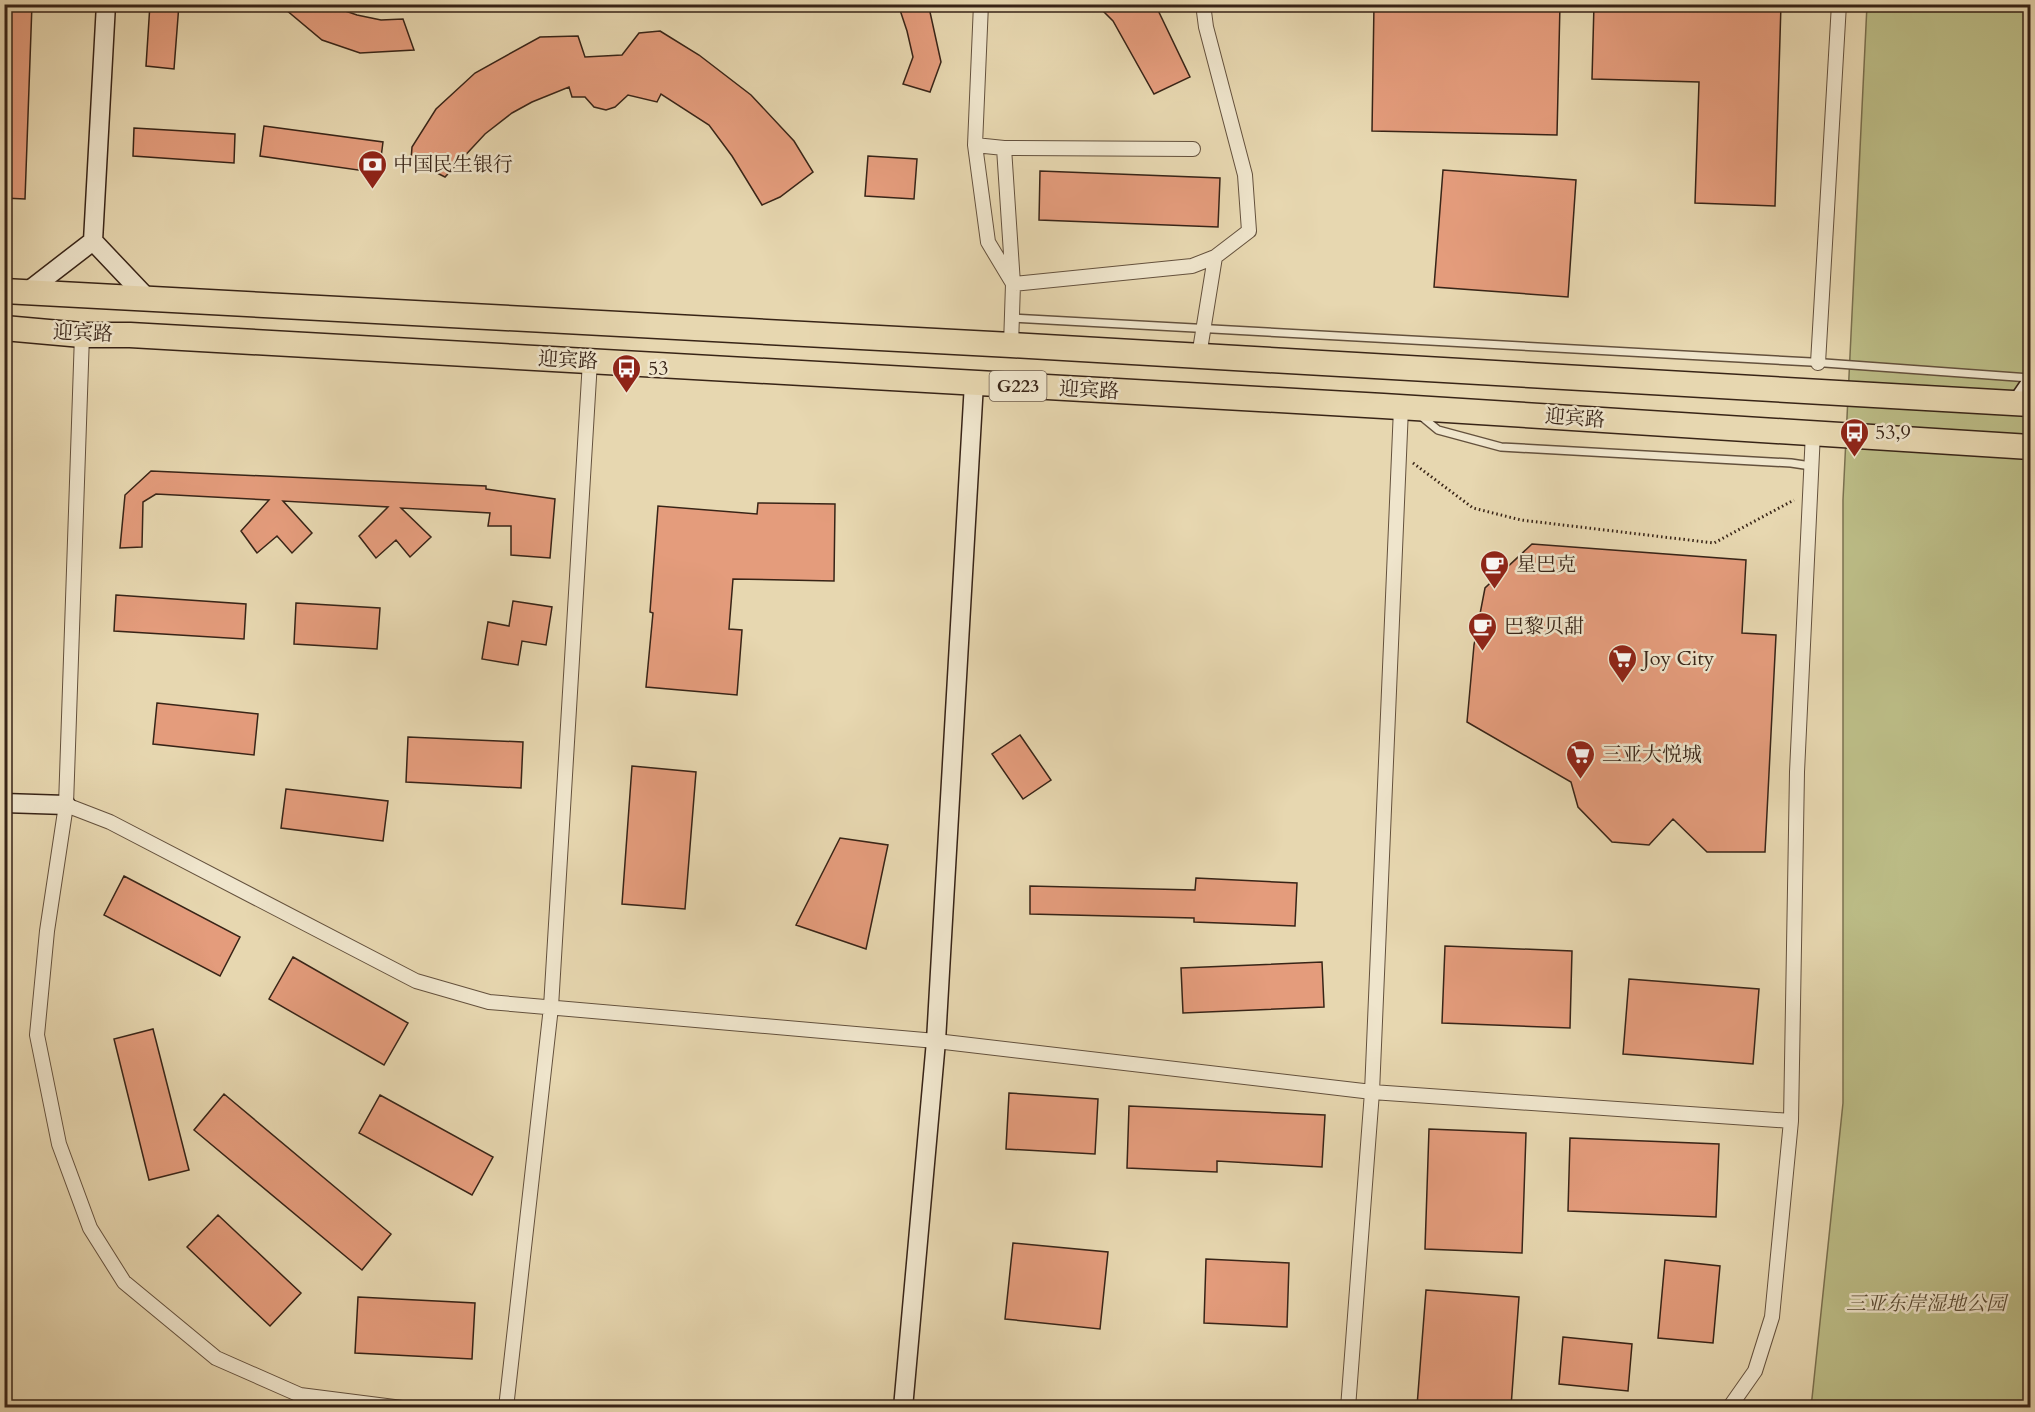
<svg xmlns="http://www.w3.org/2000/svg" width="2035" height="1412" font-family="Cardo,'Noto Serif SC',serif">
  <rect width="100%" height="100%" fill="#e7d7b0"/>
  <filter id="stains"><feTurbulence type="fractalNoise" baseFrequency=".00333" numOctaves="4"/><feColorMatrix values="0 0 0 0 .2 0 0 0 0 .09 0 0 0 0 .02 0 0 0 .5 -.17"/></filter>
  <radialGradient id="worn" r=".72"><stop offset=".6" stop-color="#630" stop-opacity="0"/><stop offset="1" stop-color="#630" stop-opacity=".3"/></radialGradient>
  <path fill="#bcbd87" stroke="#7a704f" stroke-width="1.5" d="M 1867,5 L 2030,5 L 2030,1407 L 1811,1408 L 1843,1103 L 1843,500 Z"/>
  <path fill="#e49c7c" stroke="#382417" stroke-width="1.5" d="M 4,4 L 32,4 L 25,199 L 4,198 Z
    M 150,4 L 179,4 L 174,69 L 146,66 Z
    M 279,4 L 325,4 L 357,15 L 381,20 L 403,19 L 414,50 L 360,53 L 322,40 Z
    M 898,4 L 927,4 L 930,12 L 941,62 L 930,92 L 903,84 L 913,57 L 907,31 Z
    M 1096,4 L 1155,4 L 1190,77 L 1154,94 L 1113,21 Z
    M 1374,4 L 1560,4 L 1557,135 L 1372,131 Z
    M 1594,4 L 1781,4 L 1775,206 L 1695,203 L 1699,82 L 1592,79 Z
    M 660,31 L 699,55 L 751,95 L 794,141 L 813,172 L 780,197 L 762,205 L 732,156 L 709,125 L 661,94 L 657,102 L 628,95 L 615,107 L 606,110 L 594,107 L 585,97 L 572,97 L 569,87 L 532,102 L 512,113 L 485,134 L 445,177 L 411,160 L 412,147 L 436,109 L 475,73 L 540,37 L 578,36 L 585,57 L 622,55 L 639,33 Z
    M 264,126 L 383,142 L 379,173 L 260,156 Z
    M 134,128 L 235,134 L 234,163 L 133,156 Z
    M 868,156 L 917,159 L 914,199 L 865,196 Z
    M 1443,170 L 1576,180 L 1568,297 L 1434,287 Z
    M 1040,171 L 1220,178 L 1218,227 L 1039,220 Z
    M 151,471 L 486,486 L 486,489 L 555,499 L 550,558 L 511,555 L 511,526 L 488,526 L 490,513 L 401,508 L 431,537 L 410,557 L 396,540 L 376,558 L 359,536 L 388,507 L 283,501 L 312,533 L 292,553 L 277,536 L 257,553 L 241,531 L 269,500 L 156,494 L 143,502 L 142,547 L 120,548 L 125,495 Z
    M 758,503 L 835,504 L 834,581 L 733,579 L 729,629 L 742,630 L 737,695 L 646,687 L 653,613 L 650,612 L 658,506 L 757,514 Z
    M 1532,544 L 1746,560 L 1742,633 L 1776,635 L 1765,852 L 1707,852 L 1673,819 L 1649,845 L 1612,842 L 1578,807 L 1571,782 L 1467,722 L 1474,645 L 1485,588 Z
    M 116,595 L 246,604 L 244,639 L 114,631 Z
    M 513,601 L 552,607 L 546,645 L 522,641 L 518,665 L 482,659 L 488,622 L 509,626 Z
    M 296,603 L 380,608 L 377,649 L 294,644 Z
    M 157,703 L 258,714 L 254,755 L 153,744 Z
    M 1020,735 L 1051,780 L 1023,799 L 992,754 Z
    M 408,737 L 523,742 L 521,788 L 406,782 Z
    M 632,766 L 696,772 L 685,909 L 622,904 Z
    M 286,789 L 388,801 L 383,841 L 281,828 Z
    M 840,838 L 888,845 L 866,949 L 796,925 Z
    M 124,876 L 240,937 L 220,976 L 104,915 Z
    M 1196,878 L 1297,883 L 1295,926 L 1194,922 L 1194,918 L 1030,914 L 1030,886 L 1195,890 Z
    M 1445,946 L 1572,951 L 1570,1028 L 1442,1023 Z
    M 293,957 L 408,1023 L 384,1065 L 269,999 Z
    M 1322,962 L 1324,1007 L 1183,1013 L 1181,968 Z
    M 1629,979 L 1759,989 L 1753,1064 L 1623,1054 Z
    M 153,1029 L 189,1170 L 149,1180 L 114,1039 Z
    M 1009,1093 L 1098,1099 L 1095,1154 L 1006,1149 Z
    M 224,1094 L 391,1234 L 362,1270 L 194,1130 Z
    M 380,1095 L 493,1157 L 472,1195 L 359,1133 Z
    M 1129,1106 L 1325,1115 L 1322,1167 L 1217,1161 L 1217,1172 L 1127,1168 Z
    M 1429,1129 L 1526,1133 L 1522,1253 L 1425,1249 Z
    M 1570,1138 L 1719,1144 L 1716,1217 L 1568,1211 Z
    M 218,1215 L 301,1293 L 270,1326 L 187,1247 Z
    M 1013,1243 L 1108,1252 L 1100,1329 L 1005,1319 Z
    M 1206,1259 L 1289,1263 L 1287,1327 L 1204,1323 Z
    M 1665,1260 L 1720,1266 L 1713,1343 L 1658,1338 Z
    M 1426,1290 L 1519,1297 L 1511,1407 L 1417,1406 Z
    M 358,1297 L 475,1303 L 472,1359 L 355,1353 Z
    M 1563,1337 L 1632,1344 L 1628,1391 L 1559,1384 Z"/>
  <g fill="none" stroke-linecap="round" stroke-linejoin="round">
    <defs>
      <path id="lane" d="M 1012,318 L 1811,362 L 2030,378
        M 1421,416 L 1438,430 L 1501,447 L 1791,463 L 1811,466"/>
      <path id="street" d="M 981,4 L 975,145 L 988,242 L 1012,282
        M 975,145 L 1004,148
        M 1013,284 L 1004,148 L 1193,149
        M 82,335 L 66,805 L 47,931 L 37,1035 L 59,1144 L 90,1228 L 124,1282 L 216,1358 L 300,1395 L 402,1408
        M 1011,345 L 1013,284 L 1192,266 L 1215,257 L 1249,231 L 1245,175 L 1206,27 L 1203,4
        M 1199,356 L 1215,257
        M 1818,363 L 1839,4
        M 66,805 L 110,822 L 416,981 L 489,1002 L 936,1041 L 1372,1092 L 1791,1121
        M 506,1408 L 551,1007 L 590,361
        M 1348,1408 L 1372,1092 L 1401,408
        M 1729,1408 L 1755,1371 L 1772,1317 L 1791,1121 L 1797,772 L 1813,432"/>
      <path id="secondary" d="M 93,241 L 148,299
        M 27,292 L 93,241 L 106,4
        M 2017,403 L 2030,384
        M 4,803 L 66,805
        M 903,1408 L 936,1041 L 974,383"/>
      <path id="highway" d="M 4,291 L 1011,345 L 2030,404
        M 4,328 L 82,335 L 130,335 L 1383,406 L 2030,447"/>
    </defs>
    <use href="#lane" stroke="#64513d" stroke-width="10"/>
    <use href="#street" stroke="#64513d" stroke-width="16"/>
    <use href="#secondary" stroke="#382417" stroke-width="21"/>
    <use href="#highway" stroke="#382417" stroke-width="27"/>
    <path stroke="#382417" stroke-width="3" stroke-dasharray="1.5 3" stroke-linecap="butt" d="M 1413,463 L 1473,508 L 1521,520 L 1714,543 L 1794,500"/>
    <use href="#lane" stroke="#efe5cc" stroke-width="7"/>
    <use href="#street" stroke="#efe5cc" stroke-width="14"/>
    <use href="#secondary" stroke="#efe5cc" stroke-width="18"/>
    <use href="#highway" stroke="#e7d7b0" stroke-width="24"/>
  </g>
  <defs>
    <symbol id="bank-pin" viewBox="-11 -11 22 30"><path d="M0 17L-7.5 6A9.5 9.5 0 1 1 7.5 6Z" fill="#8f2418" stroke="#efe5cc"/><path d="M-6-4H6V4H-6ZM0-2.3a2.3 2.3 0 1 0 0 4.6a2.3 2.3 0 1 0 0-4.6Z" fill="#fff"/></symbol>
    <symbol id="bus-pin" viewBox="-11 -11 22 30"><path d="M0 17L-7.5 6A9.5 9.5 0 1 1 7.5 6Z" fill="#8f2418" stroke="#efe5cc"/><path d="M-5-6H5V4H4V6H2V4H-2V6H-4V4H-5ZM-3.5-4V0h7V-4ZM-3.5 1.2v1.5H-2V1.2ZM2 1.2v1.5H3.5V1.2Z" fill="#fff"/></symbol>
    <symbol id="cafe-pin" viewBox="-11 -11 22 30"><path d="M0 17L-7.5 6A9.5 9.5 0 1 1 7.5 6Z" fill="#8f2418" stroke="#efe5cc"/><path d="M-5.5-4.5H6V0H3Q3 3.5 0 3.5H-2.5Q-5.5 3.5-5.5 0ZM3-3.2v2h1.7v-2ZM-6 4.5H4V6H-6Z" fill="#fff"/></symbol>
    <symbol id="supermarket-pin" viewBox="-11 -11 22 30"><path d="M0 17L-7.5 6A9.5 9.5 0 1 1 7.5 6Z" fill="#8f2418" stroke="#efe5cc"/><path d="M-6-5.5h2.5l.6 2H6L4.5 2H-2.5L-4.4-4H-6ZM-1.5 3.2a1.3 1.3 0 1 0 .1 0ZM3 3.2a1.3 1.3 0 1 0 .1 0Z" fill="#fff"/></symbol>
  </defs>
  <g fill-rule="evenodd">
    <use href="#bank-pin" x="356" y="148" width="33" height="45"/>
    <use href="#bus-pin" x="610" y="352" width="33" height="45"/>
    <use href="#bus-pin" x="1838" y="416" width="33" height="45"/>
    <use href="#cafe-pin" x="1478" y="548" width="33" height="45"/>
    <use href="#cafe-pin" x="1466" y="610" width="33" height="45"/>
    <use href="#supermarket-pin" x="1606" y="642" width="33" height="45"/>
    <use href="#supermarket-pin" x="1564" y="738" width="33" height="45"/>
  </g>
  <g text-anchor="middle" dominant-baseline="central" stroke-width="5" stroke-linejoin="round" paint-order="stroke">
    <rect fill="#efe5cc" stroke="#6f5e4d" stroke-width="1.5" x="989.5" y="371" width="57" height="30" rx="4.5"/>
    <g font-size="18" font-weight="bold" fill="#382417">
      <text x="1018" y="386">G223</text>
    </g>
    <g font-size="20" fill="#382417" stroke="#efe5cc" text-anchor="start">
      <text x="393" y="164">中国民生银行</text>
      <text x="648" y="368">53</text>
      <text x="1875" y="432">53,9</text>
      <text x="1516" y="564">星巴克</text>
      <text x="1504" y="626">巴黎贝甜</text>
      <text x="1643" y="658">Joy City</text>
      <text x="1602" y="754">三亚大悦城</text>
    </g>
    <g font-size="20" fill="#382417" stroke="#efe5cc">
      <text transform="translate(83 333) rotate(2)">迎宾路</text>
      <text transform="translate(568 360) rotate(3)">迎宾路</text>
      <text transform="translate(1089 390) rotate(3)">迎宾路</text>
      <text transform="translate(1575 418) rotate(4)">迎宾路</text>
    </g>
    <g font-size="20" font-style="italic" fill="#594a33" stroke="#efe5cc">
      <text x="1926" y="1303">三亚东岸湿地公园</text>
    </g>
  </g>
  <rect width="2035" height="1412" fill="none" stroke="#e7d7b0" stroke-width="24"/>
  <rect x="6" y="6" width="2023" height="1400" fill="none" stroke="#382417" stroke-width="3"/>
  <rect x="12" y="12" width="2011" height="1388" fill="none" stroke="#382417" stroke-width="1.5"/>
  <rect width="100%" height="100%" filter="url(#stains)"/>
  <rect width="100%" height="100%" fill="url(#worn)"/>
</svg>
